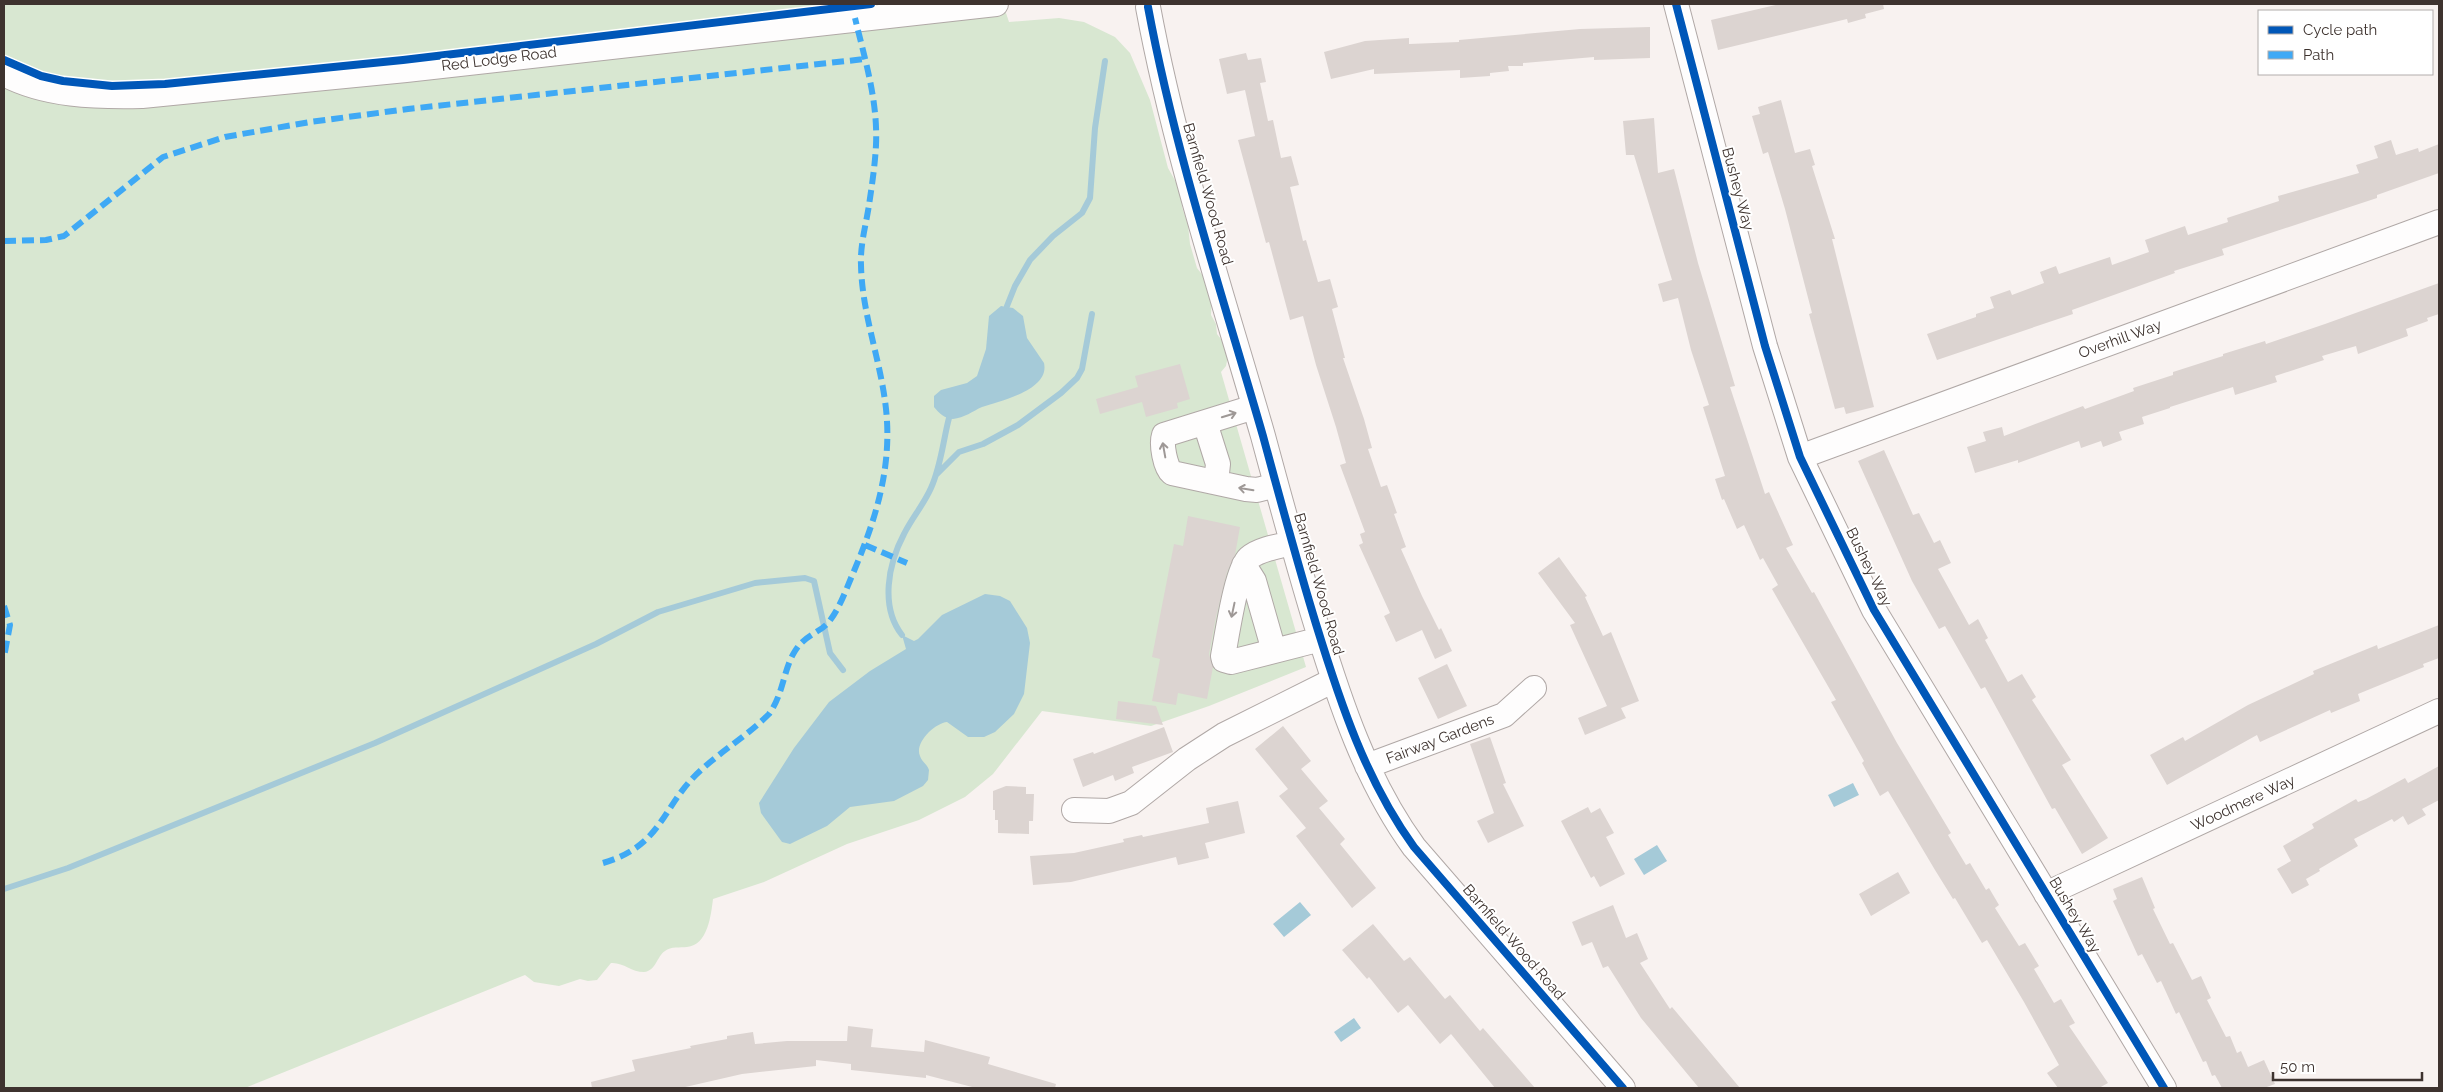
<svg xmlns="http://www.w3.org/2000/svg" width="2443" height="1092" font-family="Raleway,sans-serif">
  <rect width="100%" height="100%" fill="#f8f2f0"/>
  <path fill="#d8e7d1" d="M 4,4 L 1003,4 L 1009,22 L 1059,18 L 1084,22 L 1115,37 L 1130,53 L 1150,100 L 1168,168 L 1181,191 L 1182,207 L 1188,225 L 1190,244 L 1197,268 L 1204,277 L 1207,289 L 1212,296 L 1211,315 L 1216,324 L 1217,334 L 1224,343 L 1228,356 L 1226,366 L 1221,372 L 1306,667 L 1209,706 L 1151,726 L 1042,711 L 993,774 L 965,797 L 919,820 L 847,844 L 764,882 L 713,899 C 711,915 708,945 687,947 C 680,948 671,946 665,951 C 657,956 656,971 644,972 C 631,972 623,962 611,963 L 597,980 L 588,981 L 580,979 L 559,986 L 534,982 L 525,975 L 245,1088 L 4,1088 Z"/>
  <path fill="#a5cad8" d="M 1001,306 L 1013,308 L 1023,316 L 1027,338 L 1044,363 C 1050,390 1000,401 982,407 C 973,411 964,418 953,419 C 945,419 939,413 934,407 L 934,396 L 941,390 L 967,383 L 977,376 L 986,349 L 989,316 Z
    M 985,594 L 1000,596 L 1010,601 L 1027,628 L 1030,643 L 1024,694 L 1014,714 L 995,732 L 984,737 L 968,737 L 947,722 C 935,723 914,743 920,756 C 922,762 927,764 929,770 L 928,780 L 923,786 L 894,801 L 850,807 L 827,826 L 790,844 L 782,842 L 779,838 L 761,813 L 759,803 L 794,748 L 829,702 L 870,671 L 906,649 L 902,635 L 914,641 L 918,639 L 942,615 Z
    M 1853,783 L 1859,795 L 1834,807 L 1828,795 Z
    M 1657,845 L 1667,861 L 1644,875 L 1634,859 Z
    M 1300,902 L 1311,915 L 1284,937 L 1273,924 Z
    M 1354,1018 L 1361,1028 L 1341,1042 L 1334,1032 Z"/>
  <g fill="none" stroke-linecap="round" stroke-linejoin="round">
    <path stroke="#a5cad8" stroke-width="6" d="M 1007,306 L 1015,286 L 1030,260 L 1053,236 L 1082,213 L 1090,198 L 1095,128 L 1105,61
      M 936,475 L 959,452 L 983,444 L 1018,425 L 1061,393 L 1077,378 L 1082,369 L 1092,314
      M 902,635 C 880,607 888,564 904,534 C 912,518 924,504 931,488 C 941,466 943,441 949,418
      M 4,889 L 68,868 L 375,743 L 596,644 L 658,612 L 755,583 L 805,578 L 814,581 L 830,653 L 843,670"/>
  </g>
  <path fill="#dcd4d1" d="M 1780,4 L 1883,4 L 1884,9 L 1865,14 L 1866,18 L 1848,23 L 1847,19 L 1718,50 L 1711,20 Z
    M 1650,27 L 1650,58 L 1594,60 L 1594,57 L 1523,63 L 1523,66 L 1508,66 L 1509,71 L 1490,73 L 1490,76 L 1460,78 L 1460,70 L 1374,74 L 1374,69 L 1331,79 L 1324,52 L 1365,41 L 1409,38 L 1409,44 L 1459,42 L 1459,40 L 1580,29 Z
    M 1246,53 L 1248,60 L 1261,58 L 1266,82 L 1260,83 L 1268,121 L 1273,120 L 1281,158 L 1291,156 L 1299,185 L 1290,187 L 1303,241 L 1306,240 L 1318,282 L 1330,279 L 1338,307 L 1332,309 L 1345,358 L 1343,358 L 1364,419 L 1372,448 L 1368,449 L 1381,487 L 1387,485 L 1397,513 L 1394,514 L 1406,547 L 1401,549 L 1422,596 L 1439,630 L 1441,628 L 1452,651 L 1435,659 L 1422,630 L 1396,642 L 1384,616 L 1390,613 L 1359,545 L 1363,543 L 1360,534 L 1365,532 L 1340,465 L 1346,463 L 1336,427 L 1316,365 L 1303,316 L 1290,320 L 1269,242 L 1266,243 L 1238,140 L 1255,136 L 1245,90 L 1227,94 L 1219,59 Z
    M 1781,100 L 1795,153 L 1810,149 L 1815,165 L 1812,166 L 1835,239 L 1832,239 L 1874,407 L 1846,414 L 1844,407 L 1835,409 L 1809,314 L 1812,313 L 1785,209 L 1768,152 L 1763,154 L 1752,116 L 1760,114 L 1758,107 Z
    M 1654,118 L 1658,173 L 1674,169 L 1698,263 L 1735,386 L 1730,387 L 1765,494 L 1769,492 L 1793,545 L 1786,548 L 1812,593 L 1814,592 L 1897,743 L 1951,833 L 1948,835 L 1966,865 L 1970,863 L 1986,890 L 1989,888 L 1999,905 L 1995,908 L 2019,946 L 2025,943 L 2039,966 L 2034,969 L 2054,1003 L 2061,999 L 2075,1023 L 2069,1026 L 2108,1083 L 2099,1088 L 2058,1088 L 2047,1073 L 2059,1065 L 2024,1002 L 1987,940 L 1982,943 L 1955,898 L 1953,899 L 1935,870 L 1888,791 L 1880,796 L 1862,763 L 1864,761 L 1831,702 L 1836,700 L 1772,589 L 1778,585 L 1763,558 L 1760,560 L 1744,525 L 1737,529 L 1724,499 L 1722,500 L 1715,479 L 1725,476 L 1703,407 L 1709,405 L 1691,350 L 1678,298 L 1663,302 L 1658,284 L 1672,280 L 1634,155 L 1626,155 L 1623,121 Z
    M 2391,140 L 2396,155 L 2418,148 L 2419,152 L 2439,144 L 2439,173 L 2377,195 L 2377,198 L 2222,249 L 2224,255 L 2174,271 L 2175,273 L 2072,310 L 2073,314 L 1937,360 L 1927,334 L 1976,317 L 1976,314 L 1994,308 L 1990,297 L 2010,290 L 2012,295 L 2044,283 L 2040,272 L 2056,266 L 2059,274 L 2110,257 L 2112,265 L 2149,252 L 2145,240 L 2185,226 L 2188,235 L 2228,222 L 2227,218 L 2279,201 L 2278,196 L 2359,173 L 2356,165 L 2378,158 L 2374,146 Z
    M 2439,283 L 2439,314 L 2427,318 L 2428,321 L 2406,329 L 2408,336 L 2358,354 L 2356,346 L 2322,356 L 2324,360 L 2275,376 L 2277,382 L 2235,395 L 2233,387 L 2170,407 L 2170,408 L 2142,417 L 2144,424 L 2119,432 L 2122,440 L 2103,447 L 2101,441 L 2081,448 L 2079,441 L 2018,463 L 2018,460 L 1975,473 L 1967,447 L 1986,441 L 1983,432 L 2002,427 L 2004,436 L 2083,406 L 2085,409 L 2134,391 L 2133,388 L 2173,375 L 2173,372 L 2223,356 L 2223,354 L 2265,341 L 2266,344 L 2325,324 Z
    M 1180,364 L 1190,399 L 1177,403 L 1178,408 L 1146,417 L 1142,402 L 1100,414 L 1096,399 L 1138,387 L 1135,376 Z
    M 1884,450 L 1913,515 L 1919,513 L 1934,543 L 1940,540 L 1951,563 L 1938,569 L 1969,625 L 1978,619 L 1988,638 L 1985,640 L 2008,682 L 2022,674 L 2036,697 L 2032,700 L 2071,760 L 2062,765 L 2108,838 L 2082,854 L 2055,808 L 2052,809 L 1985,687 L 1981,689 L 1945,626 L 1939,629 L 1912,581 L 1858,461 Z
    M 1188,516 L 1240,527 L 1235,555 L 1227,572 L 1216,617 L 1209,654 L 1213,667 L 1207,699 L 1178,693 L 1176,705 L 1152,701 L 1160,659 L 1152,657 L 1174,544 L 1183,546 Z
    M 1559,557 L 1587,596 L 1585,597 L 1603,636 L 1611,632 L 1639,701 L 1621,708 L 1626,718 L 1585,735 L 1578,718 L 1607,706 L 1570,625 L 1575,623 L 1538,573 Z
    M 2439,625 L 2439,658 L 2423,664 L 2424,667 L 2358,694 L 2360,701 L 2331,713 L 2330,710 L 2260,742 L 2257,735 L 2167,785 L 2150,755 L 2183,737 L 2185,741 L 2248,705 L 2314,674 L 2313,671 L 2377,645 L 2378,649 Z
    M 1447,664 L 1467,706 L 1438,719 L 1418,678 Z
    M 1118,701 L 1156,706 L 1163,725 L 1116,719 Z
    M 1283,726 L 1311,761 L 1301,769 L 1328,801 L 1319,808 L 1345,839 L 1340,844 L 1376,888 L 1352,908 L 1296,836 L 1306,828 L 1279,796 L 1288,789 L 1255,749 Z
    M 1164,727 L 1173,752 L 1132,767 L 1134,773 L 1115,781 L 1113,775 L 1083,787 L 1073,759 L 1093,752 L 1094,754 Z
    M 1490,737 L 1506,783 L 1503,784 L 1524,826 L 1488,843 L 1477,821 L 1494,813 L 1470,744 Z
    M 2439,766 L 2439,800 L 2422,809 L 2426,815 L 2408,825 L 2403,816 L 2394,822 L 2392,819 L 2354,839 L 2358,846 L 2319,869 L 2320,871 L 2306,879 L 2309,885 L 2292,894 L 2277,869 L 2291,861 L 2283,846 L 2314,828 L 2312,824 L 2356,799 L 2358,802 L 2366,799 L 2405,778 L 2408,783 Z
    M 1006,786 L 1026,787 L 1026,794 L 1034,794 L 1033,821 L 1029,821 L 1029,834 L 998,833 L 998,820 L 995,820 L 995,810 L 993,810 L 993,791 Z
    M 1238,801 L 1245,833 L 1205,843 L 1209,858 L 1178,865 L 1176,857 L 1071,882 L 1033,885 L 1030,856 L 1074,853 L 1124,842 L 1123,839 L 1142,835 L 1143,837 L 1209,823 L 1206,808 Z
    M 1588,807 L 1591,813 L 1600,808 L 1614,833 L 1606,837 L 1625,874 L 1600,887 L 1594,876 L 1591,878 L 1561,821 Z
    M 1898,872 L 1910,893 L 1871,916 L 1859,894 Z
    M 2142,877 L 2155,908 L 2153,909 L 2170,944 L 2173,943 L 2192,980 L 2201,976 L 2211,998 L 2207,1000 L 2226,1037 L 2230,1036 L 2237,1053 L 2241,1051 L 2248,1067 L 2264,1060 L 2275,1084 L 2264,1088 L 2222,1088 L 2215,1075 L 2212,1076 L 2206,1061 L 2203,1062 L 2179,1012 L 2176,1014 L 2161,981 L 2157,983 L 2142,954 L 2138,956 L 2113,901 L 2117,899 L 2113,889 Z
    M 1613,905 L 1626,938 L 1637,933 L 1648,959 L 1640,963 L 1670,1009 L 1672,1007 L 1740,1088 L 1699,1088 L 1641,1018 L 1608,966 L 1603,968 L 1592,942 L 1582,946 L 1572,922 Z
    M 1373,924 L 1404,961 L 1410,957 L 1445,999 L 1450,995 L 1480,1031 L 1483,1028 L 1535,1088 L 1495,1088 L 1451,1034 L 1440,1044 L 1408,1005 L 1398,1013 L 1369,977 L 1367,979 L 1342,950 Z
    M 848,1026 L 873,1029 L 871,1047 L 924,1052 L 925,1040 L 990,1057 L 988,1064 L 1056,1084 L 1055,1088 L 976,1088 L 926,1075 L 926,1078 L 851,1070 L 851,1064 L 816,1060 L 816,1066 L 742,1074 L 681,1088 L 592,1088 L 591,1082 L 635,1071 L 632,1060 L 691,1048 L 690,1046 L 727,1039 L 727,1036 L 753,1032 L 755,1044 L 787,1041 L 847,1041 Z"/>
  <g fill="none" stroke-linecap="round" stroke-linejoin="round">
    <defs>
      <path id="minor" d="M 1676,4 L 1765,346 L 1800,457 L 1874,610 L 2164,1088
        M 1148,7 C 1175,152 1222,294 1263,436 C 1280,499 1297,562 1316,624 C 1340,702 1366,781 1414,847 L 1623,1088
        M 4,74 C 45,96 96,97 142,96 L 406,70 L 996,4
        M 1254,407 L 1164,435 C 1161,444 1165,467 1172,473 L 1246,489 L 1257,490 L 1276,485
        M 1203,423 L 1206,426 L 1218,464 L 1216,482
        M 1800,457 L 2439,222
        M 1293,543 C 1279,546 1259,549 1249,558 C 1236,570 1227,636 1223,656 L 1224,660 L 1231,662 L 1321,639
        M 1244,565 L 1254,581 L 1274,651
        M 1367,766 L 1504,715 L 1534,688
        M 1074,810 L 1109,811 L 1131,803 L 1187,759 L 1224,735 L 1334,680
        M 2046,894 L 2439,711"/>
    </defs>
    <use href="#minor" stroke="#b0a8a6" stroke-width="26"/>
    <use href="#minor" stroke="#fefdfd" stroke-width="24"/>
    <path stroke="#3fa9f5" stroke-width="6" stroke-dasharray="12 6" stroke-linecap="butt" d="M 4,241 L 46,240 L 64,236 L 163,157 L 225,137 L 310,122 L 408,109 L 865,59
      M 865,545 L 907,563
      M 4,606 L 10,625 L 4,657
      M 603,863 C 664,845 661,806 701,770 C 723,750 748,735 769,714 C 784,693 783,670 795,651 C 806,633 822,633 831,619 C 841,605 847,587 854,571 C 874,523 890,475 887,421 C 884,368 862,318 861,265 C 860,245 866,225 869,205 C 872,185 875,165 876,145 C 878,101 865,60 855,18"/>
    <defs>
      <path id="cycleway" d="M 1676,4 L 1765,346 L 1800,457 L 1874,610 L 2164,1088
        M 1148,7 C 1175,152 1222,294 1263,436 C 1280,499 1297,562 1316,624 C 1340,702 1366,781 1414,847 L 1623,1088
        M 4,60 L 41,76 L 63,81 L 112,86 L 165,84 L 403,60 L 871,4"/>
    </defs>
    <use href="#cycleway" stroke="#fff" stroke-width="11"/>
    <use href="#cycleway" stroke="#0057b8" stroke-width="8"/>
  </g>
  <defs><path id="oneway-shaft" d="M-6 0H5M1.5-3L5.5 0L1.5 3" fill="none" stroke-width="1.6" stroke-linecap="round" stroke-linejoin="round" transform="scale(1.25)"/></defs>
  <g stroke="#9e9896">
    <use href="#oneway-shaft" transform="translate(1229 415) rotate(-17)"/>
    <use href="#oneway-shaft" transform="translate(1164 450) rotate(-100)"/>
    <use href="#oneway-shaft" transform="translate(1246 489) rotate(-171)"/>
    <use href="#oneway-shaft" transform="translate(1233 610) rotate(102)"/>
  </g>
  <g text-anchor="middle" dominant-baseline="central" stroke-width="4" stroke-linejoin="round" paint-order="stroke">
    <g font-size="15" fill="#3e332f" stroke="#fff">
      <text transform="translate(499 59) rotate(-7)">Red Lodge Road</text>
      <text transform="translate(1738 189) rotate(75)">Bushey Way</text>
      <text transform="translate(1208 194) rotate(74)">Barnfield Wood Road</text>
      <text transform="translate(2120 339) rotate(-20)">Overhill Way</text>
      <text transform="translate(1869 567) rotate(64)">Bushey Way</text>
      <text transform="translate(1319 584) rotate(74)">Barnfield Wood Road</text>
      <text transform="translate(1440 739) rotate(-21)">Fairway Gardens</text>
      <text transform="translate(2243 803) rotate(-25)">Woodmere Way</text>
      <text transform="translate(2075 915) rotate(59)">Bushey Way</text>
      <text transform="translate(1514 942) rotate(49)">Barnfield Wood Road</text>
    </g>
  </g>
  <rect width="2443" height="1092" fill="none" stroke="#3e332f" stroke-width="10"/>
  <rect x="2258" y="10" width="175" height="65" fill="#ffffff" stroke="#b2adac"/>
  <rect x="2268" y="26" width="25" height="8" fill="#0057b8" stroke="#b2adac"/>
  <text x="2303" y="35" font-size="15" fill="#3e332f">Cycle path</text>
  <rect x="2268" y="51" width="25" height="8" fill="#3fa9f5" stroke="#b2adac"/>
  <text x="2303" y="60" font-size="15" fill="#3e332f">Path</text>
  <path d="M2273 1072v8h149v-8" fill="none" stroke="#3e332f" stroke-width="2.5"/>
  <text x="2280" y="1072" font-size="15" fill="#3e332f" stroke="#ffffff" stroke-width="4" paint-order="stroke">50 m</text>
</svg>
